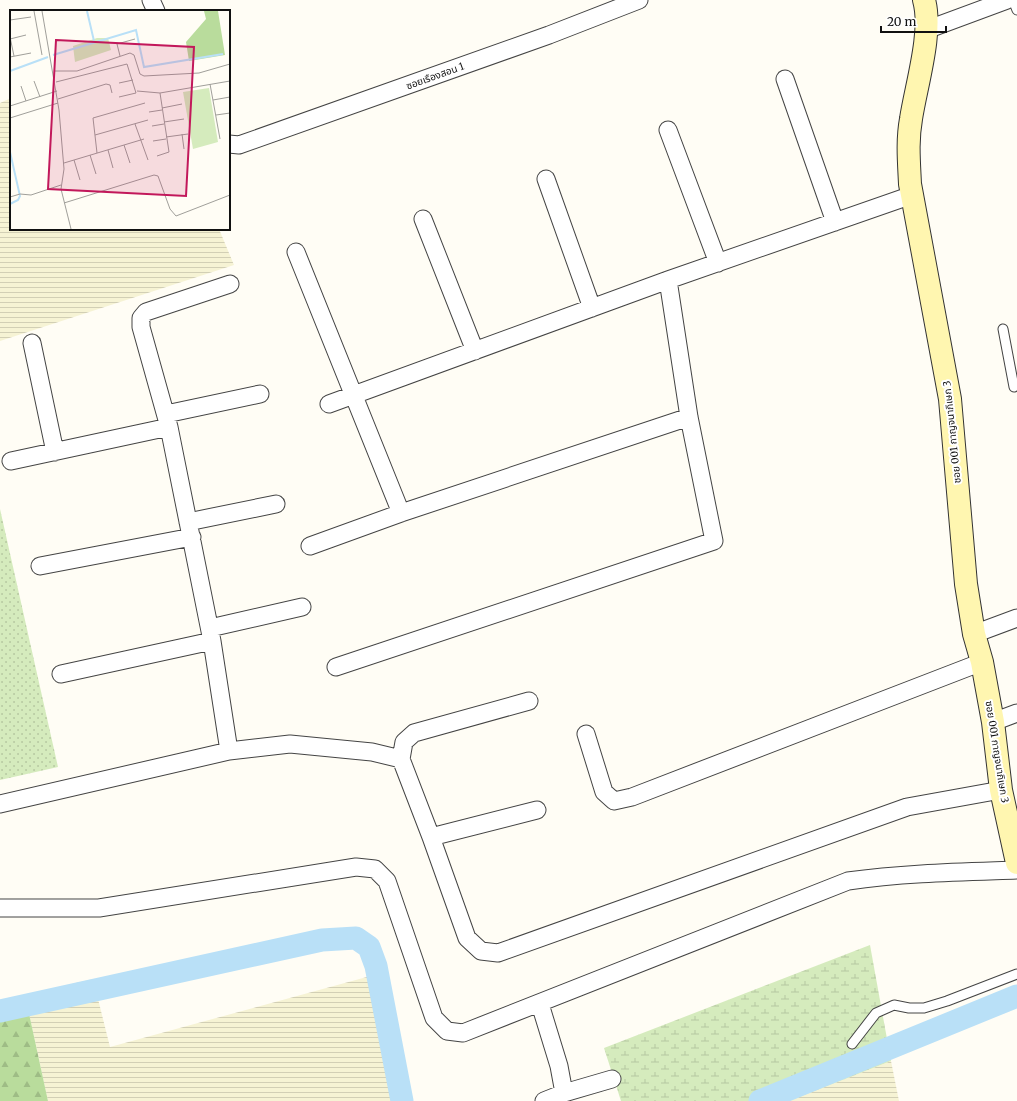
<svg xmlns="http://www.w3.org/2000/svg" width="1017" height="1101" font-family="Merriweather,'Noto Sans Thai',serif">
  <defs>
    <pattern id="farmland-rules" width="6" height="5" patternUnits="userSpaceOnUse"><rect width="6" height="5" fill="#f6f3d4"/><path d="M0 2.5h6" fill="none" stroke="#d2cfb5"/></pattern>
    <pattern id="grass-dots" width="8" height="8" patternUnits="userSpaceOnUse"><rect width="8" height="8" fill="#d5ebbd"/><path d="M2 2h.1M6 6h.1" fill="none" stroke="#b6c8a1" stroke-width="1.8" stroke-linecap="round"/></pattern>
    <pattern id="forest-firs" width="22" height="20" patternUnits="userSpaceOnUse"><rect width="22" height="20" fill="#b9dc9c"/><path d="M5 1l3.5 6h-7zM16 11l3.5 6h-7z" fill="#9ebc85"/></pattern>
    <pattern id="wetland-marsh" width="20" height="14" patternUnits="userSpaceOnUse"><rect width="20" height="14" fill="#d5ebbd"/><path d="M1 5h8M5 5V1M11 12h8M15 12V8" fill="none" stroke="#b6c8a1"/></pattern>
  </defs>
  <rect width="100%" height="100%" fill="#fffdf5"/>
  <path fill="url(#farmland-rules)" d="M 11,98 L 11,229 L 219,229 L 234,265 L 0,341 L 0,103 Z
    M 385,972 L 413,1101 L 48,1101 L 25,995 L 93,979 L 110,1047 Z
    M 891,1061 L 899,1101 L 789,1101 Z"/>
  <path fill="url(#grass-dots)" d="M 0,509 L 58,767 L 0,780 Z"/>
  <path fill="url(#forest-firs)" d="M 25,995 L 48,1101 L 0,1101 L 0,1001 Z"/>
  <path fill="url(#wetland-marsh)" d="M 870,945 L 891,1061 L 789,1101 L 621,1101 L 604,1048 Z"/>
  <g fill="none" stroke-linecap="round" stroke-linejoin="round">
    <path stroke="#b9e0f7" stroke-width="23" d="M 0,1011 L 322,940 L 356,938 L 369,947 L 376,966 L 402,1101
      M 760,1101 L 1017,996"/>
    <defs>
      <path id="lane" d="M 1013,0 L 1017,10
        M 1003,329 L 1014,387
        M 852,1044 L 876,1013 L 894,1005 L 909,1008 L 924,1008 L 947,1001 L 1017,974"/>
      <path id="street" d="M 151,0 L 156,11
        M 926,30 L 1007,0
        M 785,79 L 835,222
        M 668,130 L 718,263
        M 229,144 L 239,145 L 549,35 L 639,0
        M 546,179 L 592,308
        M 423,219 L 475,351
        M 296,252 L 401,513
        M 32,343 L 55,452
        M 329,404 L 668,280 L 912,195
        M 166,414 L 260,394
        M 11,461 L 169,427
        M 188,522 L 276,504
        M 310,546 L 401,513 L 689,417
        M 40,566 L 192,537
        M 210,628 L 302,607
        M 974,634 L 1017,618
        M 336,667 L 714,541 L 689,417 L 668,280
        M 61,674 L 212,641
        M 529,701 L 414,733 L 404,742 L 401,759 L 431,837 L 467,938 L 481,951 L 498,953 L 907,807 L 1001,790
        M 993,722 L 1017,713
        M 586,734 L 604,792 L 614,801 L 632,797 L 982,662
        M 229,751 L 212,641 L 169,427 L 141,327 L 141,318 L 146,312 L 230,284
        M 0,804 L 229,751 L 290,744 L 372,752 L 401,759
        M 431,837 L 537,810
        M 0,908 L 99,908 L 356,867 L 375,869 L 387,881 L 434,1018 L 447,1031 L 463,1033 L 848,881 C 904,873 961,872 1017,870
        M 540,1004 L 559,1066 L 564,1093 L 544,1101
        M 564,1093 L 612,1079"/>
      <path id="secondary" d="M 924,0 C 933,32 916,86 911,119 C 907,141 909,162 910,184 L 950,399 L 966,584 L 974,634 L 982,662 L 993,722 L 1001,790 L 1017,863"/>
    </defs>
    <use href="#lane" stroke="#444" stroke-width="11"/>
    <use href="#street" stroke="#444" stroke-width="19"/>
    <use href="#secondary" stroke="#333" stroke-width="24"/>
    <use href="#lane" stroke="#fff" stroke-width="9"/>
    <use href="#street" stroke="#fff" stroke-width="17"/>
    <use href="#secondary" stroke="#fff6b0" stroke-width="22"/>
  </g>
  <g text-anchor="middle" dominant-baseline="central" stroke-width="4" stroke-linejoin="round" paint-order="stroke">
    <g font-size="10" fill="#111" stroke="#fff">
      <text transform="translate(435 76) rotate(-20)">ซอยเรืองสอน 1</text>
      <text transform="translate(952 432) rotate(-96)">ซอย 001 กาญจนาภิเษก 3</text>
      <text transform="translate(997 752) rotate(81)">ซอย 001 กาญจนาภิเษก 3</text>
    </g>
  </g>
  <g transform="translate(10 10)">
    <rect width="220" height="220" fill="#fffdf5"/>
    <path d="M 199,78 L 208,132 L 183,139 L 173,82 Z" fill="#d5ebbd"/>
    <path d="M 194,1 L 208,1 L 215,45 L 179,51 L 176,32 L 196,9 Z" fill="#b9dc9c"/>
    <path d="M 87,28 L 98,28 L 101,40 L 65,52 L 63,36 Z" fill="#d5ebbd"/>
    <path fill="none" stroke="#b9e0f7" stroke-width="2" d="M 77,1 L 84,31M 43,45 L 126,20 L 134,57 L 213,44M 0,61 L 38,47M 0,142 L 10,186 L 8,190 L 0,194"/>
    <path fill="none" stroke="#a09f9a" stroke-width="1" d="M 24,1 L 32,45M 32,1 L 49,100 L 54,159 L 51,179 L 61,219M 0,10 L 21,7M 0,27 L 4,46M 0,29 L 16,25M 110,46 L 107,34 L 125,29M 0,47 L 21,43M 44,61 L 67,61 L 120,43 L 124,45 L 130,64 L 134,66 L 189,63 L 220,54M 24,71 L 30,87M 46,72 L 117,54 L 126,83 L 109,87M 109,73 L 123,70M 200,74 L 210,129M 11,76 L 16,91M 127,81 L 150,83 L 220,71M 48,89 L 96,74 L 100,75 L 102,83M 203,90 L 220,87M 0,96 L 47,81M 152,98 L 172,94M 139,102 L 152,100M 206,105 L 220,103M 0,108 L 48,93M 154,112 L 174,109M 125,114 L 138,150M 142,116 L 154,114M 172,124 L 174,139M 85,125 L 138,110M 156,127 L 178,124M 143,131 L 156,129M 114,135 L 120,153M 98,140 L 103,158M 87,143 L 83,108 L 135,93M 80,145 L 86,164M 147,146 L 159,142 L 150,83M 64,150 L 70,170M 54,153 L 134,129M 0,187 L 10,184 L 21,185 L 51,175M 54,193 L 144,165 L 148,166 L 160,199 L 166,206 L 220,185"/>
    <path fill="#c2185b" fill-opacity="0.15" stroke="#c2185b" stroke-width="2" d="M 46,30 L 184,37 L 176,186 L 38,179 Z"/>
    <rect width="220" height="220" fill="none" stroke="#111" stroke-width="2"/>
  </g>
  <path d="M881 26v6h65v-6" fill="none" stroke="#111111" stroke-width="2"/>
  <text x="887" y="26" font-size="12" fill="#111111" stroke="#ffffff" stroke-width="3" paint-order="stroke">20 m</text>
</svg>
